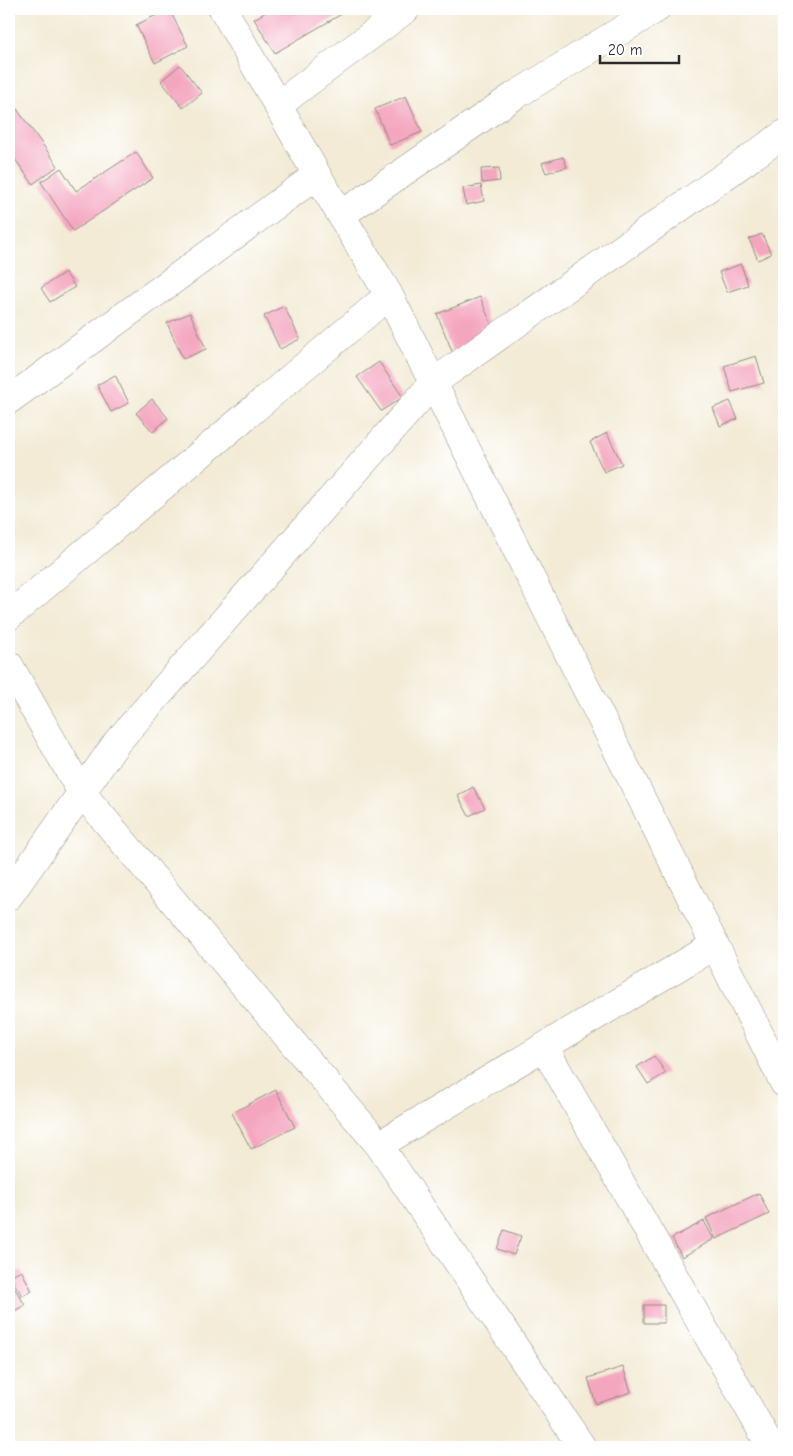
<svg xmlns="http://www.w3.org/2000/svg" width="793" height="1456" font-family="'Comic Neue',sans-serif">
  <rect width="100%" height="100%" fill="#fff"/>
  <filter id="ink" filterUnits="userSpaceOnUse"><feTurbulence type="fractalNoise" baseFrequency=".02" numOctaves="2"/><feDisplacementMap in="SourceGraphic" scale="10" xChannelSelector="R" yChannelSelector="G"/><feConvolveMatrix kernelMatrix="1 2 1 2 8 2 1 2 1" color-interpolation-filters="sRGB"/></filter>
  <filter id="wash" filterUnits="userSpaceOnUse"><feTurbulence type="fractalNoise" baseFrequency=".0096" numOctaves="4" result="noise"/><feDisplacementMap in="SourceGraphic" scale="20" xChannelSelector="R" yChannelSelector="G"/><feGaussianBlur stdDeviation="1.12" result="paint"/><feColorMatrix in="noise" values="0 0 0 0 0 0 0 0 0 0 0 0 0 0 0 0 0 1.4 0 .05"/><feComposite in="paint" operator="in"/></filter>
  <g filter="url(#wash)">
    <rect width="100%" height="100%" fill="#f3ebd6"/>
    <g id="blocks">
      <path fill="#f4a6bf" d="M 9,9 L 19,9 L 9,17 Z
        M 169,9 L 188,46 L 155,63 L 136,25 Z
        M 271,9 L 350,9 L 275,53 L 254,19 Z
        M 180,65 L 202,93 L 183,108 L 161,81 Z
        M 406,96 L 422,132 L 390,145 L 375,109 Z
        M 9,98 L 58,166 L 33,184 L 9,151 Z
        M 136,152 L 153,178 L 73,231 L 41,182 L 61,168 L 76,191 Z
        M 563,157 L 567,167 L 546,173 L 542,163 Z
        M 499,168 L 500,181 L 482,183 L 481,169 Z
        M 481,185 L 484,201 L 466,205 L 463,188 Z
        M 762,234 L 771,254 L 758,260 L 749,239 Z
        M 741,264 L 748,285 L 727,292 L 719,272 Z
        M 65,272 L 75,287 L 50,302 L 41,288 Z
        M 480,297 L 497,338 L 454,356 L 437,314 Z
        M 284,306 L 300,339 L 280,349 L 264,316 Z
        M 190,313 L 206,349 L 183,359 L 167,323 Z
        M 756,356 L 764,383 L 732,392 L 724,366 Z
        M 379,362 L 403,397 L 381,411 L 357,377 Z
        M 115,375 L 129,403 L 111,412 L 97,385 Z
        M 152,399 L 168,418 L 153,432 L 136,413 Z
        M 730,401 L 738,419 L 720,426 L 713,408 Z
        M 607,433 L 622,464 L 604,472 L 590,442 Z
        M 473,787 L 485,808 L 469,816 L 458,796 Z
        M 654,1056 L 666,1073 L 648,1084 L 637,1067 Z
        M 276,1090 L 295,1127 L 251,1149 L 232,1113 Z
        M 759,1193 L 769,1214 L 716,1239 L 706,1218 Z
        M 704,1221 L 714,1239 L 682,1257 L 672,1238 Z
        M 504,1230 L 521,1236 L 514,1255 L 497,1249 Z
        M 21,1270 L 32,1291 L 22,1296 L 10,1276 Z
        M 9,1279 L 25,1305 L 9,1314 Z
        M 644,1305 L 664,1305 L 664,1323 L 644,1323 Z
        M 623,1367 L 631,1392 L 596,1404 L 588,1378 Z"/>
    </g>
  </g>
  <g filter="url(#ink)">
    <use href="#blocks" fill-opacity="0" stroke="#8f8b80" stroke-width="1"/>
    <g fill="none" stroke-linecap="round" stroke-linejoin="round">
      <defs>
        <path id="minor" d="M 223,9 L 317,175 L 389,295 L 784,1083
          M 278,105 L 406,9
          M 341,215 L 514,96 L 656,9
          M 9,400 L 317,175
          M 9,616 L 389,295
          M 9,665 L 82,793 L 379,1145 L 582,1447
          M 9,896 L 117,742 L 434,382 L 784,134
          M 544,1047 L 771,1447
          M 379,1145 L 715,945"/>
      </defs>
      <use href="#minor" stroke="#8f8b80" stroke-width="29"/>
      <use href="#minor" stroke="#fff" stroke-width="28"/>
    </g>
  </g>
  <rect width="793" height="1456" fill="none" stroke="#fff" stroke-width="30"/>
  <path d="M600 55v8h79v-8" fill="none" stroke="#2b2b2b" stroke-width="2.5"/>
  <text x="608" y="55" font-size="15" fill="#2b2b2b" stroke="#ffffff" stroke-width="4" paint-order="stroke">20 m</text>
</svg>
